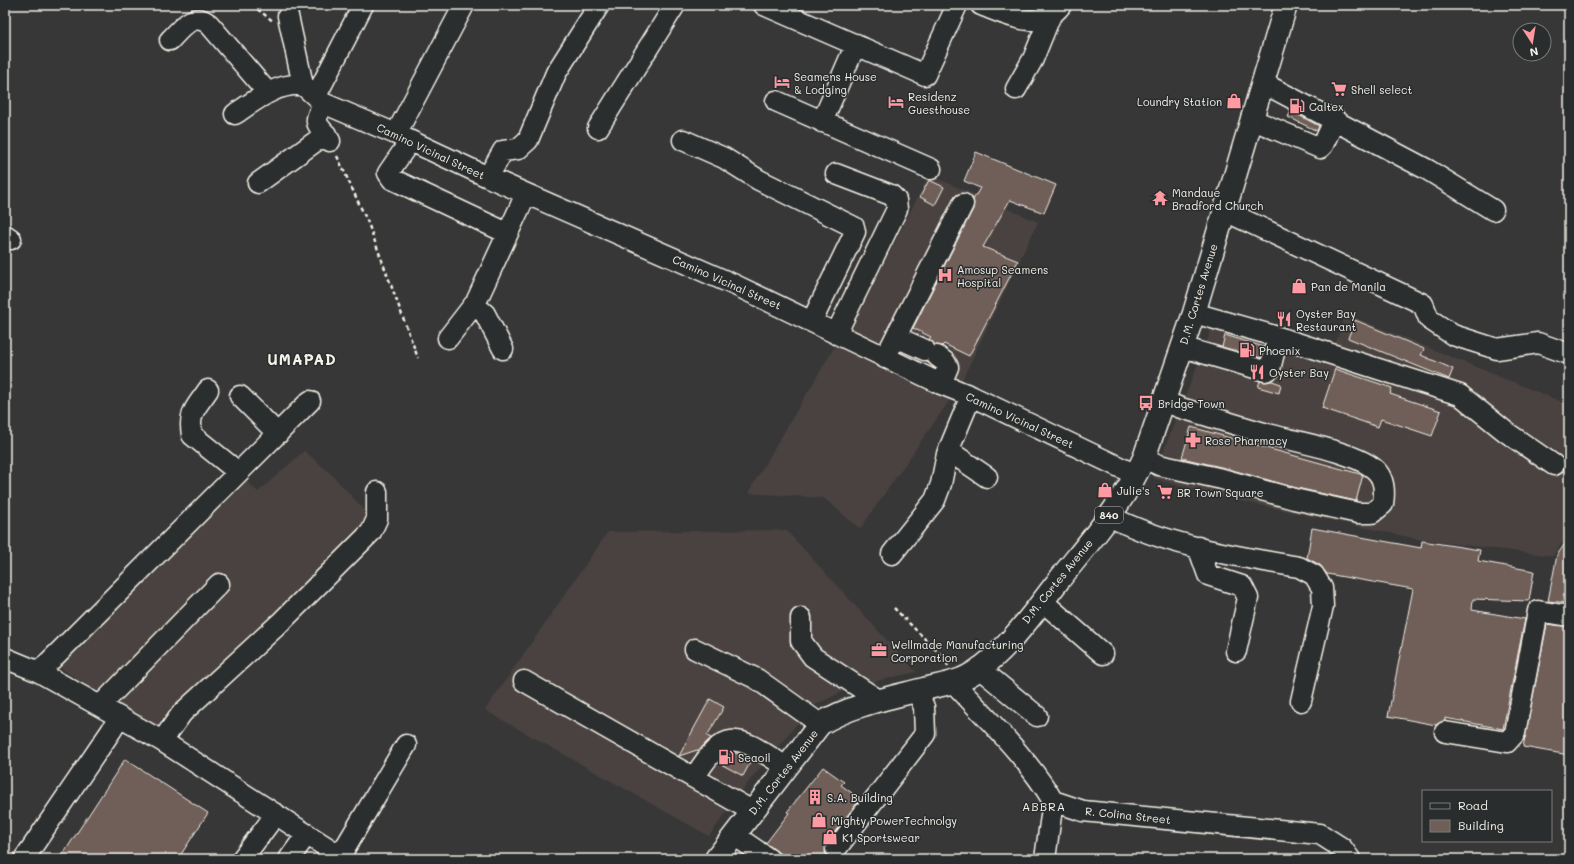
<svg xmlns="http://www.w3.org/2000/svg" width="1574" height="864" font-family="Mali,sans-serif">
  <rect width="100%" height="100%" fill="#383737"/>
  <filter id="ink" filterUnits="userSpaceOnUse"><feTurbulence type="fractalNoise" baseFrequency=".025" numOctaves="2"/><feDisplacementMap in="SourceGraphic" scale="8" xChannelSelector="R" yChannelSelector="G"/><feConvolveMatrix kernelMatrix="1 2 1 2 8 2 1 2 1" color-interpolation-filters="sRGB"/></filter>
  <g filter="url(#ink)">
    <path fill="#494341" d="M 929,175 L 1038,222 L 960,384 L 851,328 Z
      M 1346,314 L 1569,405 L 1569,542 L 1562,543 L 1553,556 L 1423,540 L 1199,492 L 1153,478 L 1214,323 L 1330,358 Z
      M 841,336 L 956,391 L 860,529 L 824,498 L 748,493 Z
      M 304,451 L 330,473 L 371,517 L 361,531 L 158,736 L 54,663 L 243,478 L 258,492 Z
      M 786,530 L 916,672 L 854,686 L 811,707 L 750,780 L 709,836 L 485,710 L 608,532 Z"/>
    <path fill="#705f59" stroke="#f4f1e8" d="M 1291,111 L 1319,126 L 1317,131 L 1288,117 Z
      M 976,152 L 1056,185 L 1044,213 L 1010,200 L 983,247 L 1018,261 L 969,356 L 944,344 L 942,346 L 935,345 L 929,339 L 931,337 L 913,328 L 973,209 L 973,200 L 980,188 L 964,181 Z
      M 929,180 L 944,187 L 935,205 L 920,197 Z
      M 1355,320 L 1424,349 L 1421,355 L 1453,369 L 1449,379 L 1348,338 Z
      M 1225,335 L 1264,347 L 1261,358 L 1222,347 Z
      M 1335,369 L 1392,388 L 1390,394 L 1441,411 L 1432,436 L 1381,419 L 1378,427 L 1322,408 Z
      M 1260,381 L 1272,381 L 1281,384 L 1279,393 L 1258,387 Z
      M 1191,427 L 1360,474 L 1363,475 L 1356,501 L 1297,488 L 1225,468 L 1182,458 Z
      M 1312,528 L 1421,548 L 1422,541 L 1480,550 L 1478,561 L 1534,571 L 1529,601 L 1473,599 L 1472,610 L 1525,619 L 1503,729 L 1445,718 L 1445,721 L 1436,725 L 1388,716 L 1413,589 L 1327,574 L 1320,565 L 1307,558 Z
      M 1569,538 L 1569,603 L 1548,601 L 1557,555 Z
      M 1547,624 L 1569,627 L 1569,755 L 1523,747 Z
      M 710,699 L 724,707 L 707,736 L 711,738 L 699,751 L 697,750 L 679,756 Z
      M 730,753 L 736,753 L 751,761 L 743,776 L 719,763 Z
      M 125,759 L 208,813 L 178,859 L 60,859 Z
      M 823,767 L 844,782 L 841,785 L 860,799 L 827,842 L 825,853 L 831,859 L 787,859 L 766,843 L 789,813 L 787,812 Z"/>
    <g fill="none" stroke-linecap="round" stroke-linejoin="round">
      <defs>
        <path id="minor" d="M 764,5 L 925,75 L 957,5
          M 981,5 C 1007,15 1040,33 1061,5
          M 288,16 L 303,85 L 323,103 L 396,134 L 488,177 L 735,285 L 941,384 L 971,396 L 1136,475
          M 170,40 C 182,28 193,11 209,24 L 268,93
          M 1263,83 L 1428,170 L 1493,210
          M 1016,89 L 1033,59 L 1050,17
          M 316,96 L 363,5
          M 776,101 L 931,169
          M 323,103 C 311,128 318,121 330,141
          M 235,114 C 256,100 276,83 303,85
          M 1251,119 L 1320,148 L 1323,145 L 1335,119
          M 822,122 L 856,44
          M 598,128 L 675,5
          M 396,134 L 464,5
          M 683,140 L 724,158 L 759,180 L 854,227 L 855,232 L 812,321
          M 410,141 L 388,173 L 392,179 L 507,233
          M 836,174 L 891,195 L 896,200 L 897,209 L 836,334
          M 488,177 L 503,151 L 518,149 L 528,140 L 556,73 L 599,5
          M 258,183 L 326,134
          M 1223,210 L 1423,304 L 1429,319 L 1453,335 L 1497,349 L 1538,343 L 1569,354
          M 5,235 L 11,239
          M 476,302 L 477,307 L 485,314 L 503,349
          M 1194,313 L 1278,337 L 1460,395 L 1506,432 L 1554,465
          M 896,337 L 925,350
          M 448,338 L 476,302 L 526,194
          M 1182,347 L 1265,371 L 1270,369 L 1278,337
          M 937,356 L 945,362 L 948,367 L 941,384
          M 885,358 L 963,204
          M 208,390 C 196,408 188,412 192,435 L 238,472
          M 240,396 L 278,434
          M 949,451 L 987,477
          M 1144,458 L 1159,465 L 1222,479 L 1294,499 L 1358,513 L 1372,513 L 1383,504 C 1385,491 1385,477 1373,468 C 1353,452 1298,442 1272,435 C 1242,427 1212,417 1181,408 L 1163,401
          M 1109,516 C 1168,546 1235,556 1299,567 L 1314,575 L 1322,588 L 1323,606 L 1301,701
          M 1198,547 L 1208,575 L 1242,586 L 1248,598 L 1236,651
          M 892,554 L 935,500 L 941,484 L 947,454 L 971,396
          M 1042,601 L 1103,654
          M 801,618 L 801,641 L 813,657 L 880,701
          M 695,649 L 757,679 L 820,724
          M 5,658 L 39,672 L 162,741 L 345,859
          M 979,668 L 1037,716
          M 39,672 L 310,401
          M 524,681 L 752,811
          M 953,682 C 988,720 1027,757 1053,801 L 1083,811 L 1320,834 L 1342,848 L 1350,859
          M 101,705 L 219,584
          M 1445,732 L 1507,742 L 1515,733 L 1538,611 L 1569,616
          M 162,741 L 182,713 L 282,621 L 371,532 L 377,519 L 377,492
          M 694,778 C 727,724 738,736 786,767
          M 734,835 L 769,859
          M 836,849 L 925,734 L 924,707 L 917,691
          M 340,856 L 406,745
          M 24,859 L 111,731 L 119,718
          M 242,859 L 276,814
          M 289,859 L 307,834
          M 1045,859 L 1053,801"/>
        <path id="highway" d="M 716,859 L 820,724 C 851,705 889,698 924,689 C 936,686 950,684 962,679 C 1000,662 1033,613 1059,580 C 1089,542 1124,503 1144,458 L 1194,313 L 1286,5"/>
      </defs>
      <use href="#minor" stroke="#f4f1e8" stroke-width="23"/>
      <use href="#highway" stroke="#f4f1e8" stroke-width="25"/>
      <path stroke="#f4f1e8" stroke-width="2.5" stroke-dasharray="4 3" stroke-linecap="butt" d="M 252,5 L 273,21
        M 337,156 L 368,223 L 418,358
        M 894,608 L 945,659 L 948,666"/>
      <use href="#minor" stroke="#2a2d2e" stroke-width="20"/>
      <use href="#highway" stroke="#2a2d2e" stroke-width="22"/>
    </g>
  </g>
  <defs>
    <symbol id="hotel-bare" viewBox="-9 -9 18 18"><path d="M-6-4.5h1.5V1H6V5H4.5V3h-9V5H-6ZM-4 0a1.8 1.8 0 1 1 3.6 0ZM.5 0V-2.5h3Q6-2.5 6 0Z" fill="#ff9aa2" stroke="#2a2d2e" stroke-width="2.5" paint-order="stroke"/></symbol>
    <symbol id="supermarket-bare" viewBox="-9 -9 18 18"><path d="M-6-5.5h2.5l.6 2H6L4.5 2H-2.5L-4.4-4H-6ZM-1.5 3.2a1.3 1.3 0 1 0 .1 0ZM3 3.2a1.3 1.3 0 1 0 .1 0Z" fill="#ff9aa2" stroke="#2a2d2e" stroke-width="2.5" paint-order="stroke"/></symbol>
    <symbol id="shop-bare" viewBox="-9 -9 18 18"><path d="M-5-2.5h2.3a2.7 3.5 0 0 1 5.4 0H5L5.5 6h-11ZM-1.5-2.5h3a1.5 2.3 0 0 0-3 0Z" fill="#ff9aa2" stroke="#2a2d2e" stroke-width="2.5" paint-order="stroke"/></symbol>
    <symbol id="fuel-bare" viewBox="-9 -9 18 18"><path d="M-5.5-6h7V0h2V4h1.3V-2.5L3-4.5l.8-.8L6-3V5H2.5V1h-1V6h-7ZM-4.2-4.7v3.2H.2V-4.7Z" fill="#ff9aa2" stroke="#2a2d2e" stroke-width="2.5" paint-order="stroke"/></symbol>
    <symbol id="temple-bare" viewBox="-9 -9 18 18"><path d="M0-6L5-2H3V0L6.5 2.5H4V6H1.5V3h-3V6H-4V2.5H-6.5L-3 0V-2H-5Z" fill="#ff9aa2" stroke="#2a2d2e" stroke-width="2.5" paint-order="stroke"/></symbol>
    <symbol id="hospital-bare" viewBox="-9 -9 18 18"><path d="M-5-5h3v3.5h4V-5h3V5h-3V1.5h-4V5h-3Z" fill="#ff9aa2" stroke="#2a2d2e" stroke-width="2.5" paint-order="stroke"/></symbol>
    <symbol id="restaurant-bare" viewBox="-9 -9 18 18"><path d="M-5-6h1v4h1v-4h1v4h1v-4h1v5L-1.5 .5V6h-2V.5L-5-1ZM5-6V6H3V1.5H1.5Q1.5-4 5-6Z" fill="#ff9aa2" stroke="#2a2d2e" stroke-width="2.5" paint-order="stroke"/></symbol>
    <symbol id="bus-bare" viewBox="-9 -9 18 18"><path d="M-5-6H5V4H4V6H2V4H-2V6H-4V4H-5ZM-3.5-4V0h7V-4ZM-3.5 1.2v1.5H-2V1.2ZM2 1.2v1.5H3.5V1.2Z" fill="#ff9aa2" stroke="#2a2d2e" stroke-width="2.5" paint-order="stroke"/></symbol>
    <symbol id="pharmacy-bare" viewBox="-9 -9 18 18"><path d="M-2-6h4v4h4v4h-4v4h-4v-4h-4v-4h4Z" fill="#ff9aa2" stroke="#2a2d2e" stroke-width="2.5" paint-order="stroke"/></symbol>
    <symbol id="office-bare" viewBox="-9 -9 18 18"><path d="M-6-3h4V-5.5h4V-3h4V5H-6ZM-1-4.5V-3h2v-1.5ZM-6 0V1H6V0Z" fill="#ff9aa2" stroke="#2a2d2e" stroke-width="2.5" paint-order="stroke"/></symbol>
    <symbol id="building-bare" viewBox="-9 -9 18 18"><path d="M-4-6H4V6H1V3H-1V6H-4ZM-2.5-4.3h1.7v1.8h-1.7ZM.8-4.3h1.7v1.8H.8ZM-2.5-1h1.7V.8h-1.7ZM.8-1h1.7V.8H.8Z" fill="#ff9aa2" stroke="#2a2d2e" stroke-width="2.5" paint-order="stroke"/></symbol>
  </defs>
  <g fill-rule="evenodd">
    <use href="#hotel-bare" x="771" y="71" width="22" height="22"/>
    <use href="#supermarket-bare" x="1328" y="78" width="22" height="22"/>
    <use href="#shop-bare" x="1223" y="90" width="22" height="22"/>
    <use href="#hotel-bare" x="885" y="91" width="22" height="22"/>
    <use href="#fuel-bare" x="1286" y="95" width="22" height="22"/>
    <use href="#temple-bare" x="1149" y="187" width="22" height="22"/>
    <use href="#hospital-bare" x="934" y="264" width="22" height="22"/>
    <use href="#shop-bare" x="1288" y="275" width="22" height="22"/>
    <use href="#restaurant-bare" x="1273" y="308" width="22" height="22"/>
    <use href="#fuel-bare" x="1236" y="339" width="22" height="22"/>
    <use href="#restaurant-bare" x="1246" y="361" width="22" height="22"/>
    <use href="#bus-bare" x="1135" y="392" width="22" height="22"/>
    <use href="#pharmacy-bare" x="1182" y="429" width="22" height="22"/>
    <use href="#shop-bare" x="1094" y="479" width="22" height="22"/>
    <use href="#supermarket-bare" x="1154" y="481" width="22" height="22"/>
    <use href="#office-bare" x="868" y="639" width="22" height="22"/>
    <use href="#fuel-bare" x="715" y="746" width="22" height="22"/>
    <use href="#building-bare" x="804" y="786" width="22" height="22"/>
    <use href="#shop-bare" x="808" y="809" width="22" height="22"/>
    <use href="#shop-bare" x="819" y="826" width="22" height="22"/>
  </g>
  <g text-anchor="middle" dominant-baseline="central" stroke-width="3" stroke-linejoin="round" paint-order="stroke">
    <rect fill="#2a2d2e" stroke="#b7b6b0" stroke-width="1" x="1095" y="507" width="28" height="16" rx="3"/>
    <g font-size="10" font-weight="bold" fill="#f4f1e8">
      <text x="1109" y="515">840</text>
    </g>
    <g font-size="11" fill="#f4f1e8" stroke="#2a2d2e" text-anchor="start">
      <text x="794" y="76">Seamens House<tspan x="794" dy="13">&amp; Lodging</tspan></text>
      <text x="1351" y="89">Shell select</text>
      <text x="908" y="96">Residenz<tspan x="908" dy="13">Guesthouse</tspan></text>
      <text x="1222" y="101" text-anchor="end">Loundry Station</text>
      <text x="1309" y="106">Caltex</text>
      <text x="1172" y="192">Mandaue<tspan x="1172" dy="13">Bradford Church</tspan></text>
      <text x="957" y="269">Amosup Seamens<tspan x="957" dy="13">Hospital</tspan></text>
      <text x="1311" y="286">Pan de Manila</text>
      <text x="1296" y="313">Oyster Bay<tspan x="1296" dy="13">Restaurant</tspan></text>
      <text x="1259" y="350">Phoenix</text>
      <text x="1269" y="372">Oyster Bay</text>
      <text x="1158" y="403">Bridge Town</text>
      <text x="1205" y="440">Rose Pharmacy</text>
      <text x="1117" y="490">Julie's</text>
      <text x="1177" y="492">BR Town Square</text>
      <text x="891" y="644">Wellmade Manufacturing<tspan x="891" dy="13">Corporation</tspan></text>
      <text x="738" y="757">Seaoil</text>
      <text x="827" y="797">S.A. Building</text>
      <text x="831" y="820">Mighty PowerTechnolgy</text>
      <text x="842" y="837">K1 Sportswear</text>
    </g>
    <g font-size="11" fill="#f4f1e8" stroke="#2a2d2e">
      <text transform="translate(431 151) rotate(25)">Camino Vicinal Street</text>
      <text transform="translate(727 282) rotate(24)">Camino Vicinal Street</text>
      <text transform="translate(1198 294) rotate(-73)">D.M. Cortes Avenue</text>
      <text transform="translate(1020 420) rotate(25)">Camino Vicinal Street</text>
      <text transform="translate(1057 581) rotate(-51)">D.M. Cortes Avenue</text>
      <text transform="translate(783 772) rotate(-52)">D.M. Cortes Avenue</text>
      <text transform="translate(1128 815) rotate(6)">R. Colina Street</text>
    </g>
    <g font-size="12" letter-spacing="1" fill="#f4f1e8" stroke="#2a2d2e">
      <text x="1044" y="806">ABBRA</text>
    </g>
    <g font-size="15" font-weight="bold" letter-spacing="1" fill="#f4f1e8" stroke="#2a2d2e">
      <text x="302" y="359">UMAPAD</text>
    </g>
  </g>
  <rect width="1574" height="864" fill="none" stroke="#2a2d2e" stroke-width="20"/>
  <rect x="10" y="10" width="1554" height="844" fill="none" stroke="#f4f1e8" stroke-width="1.5" filter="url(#ink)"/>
  <rect x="1422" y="790" width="130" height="52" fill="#2a2d2e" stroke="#7b7b78"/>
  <rect x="1430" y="803" width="20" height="6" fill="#2a2d2e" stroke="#7b7b78"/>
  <text x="1458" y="810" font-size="12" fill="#f4f1e8">Road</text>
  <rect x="1430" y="820" width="20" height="12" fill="#705f59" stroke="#7b7b78"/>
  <text x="1458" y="830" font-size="12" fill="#f4f1e8">Building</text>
  <g transform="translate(1532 42) rotate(168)"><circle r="19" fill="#2a2d2e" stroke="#7b7b78"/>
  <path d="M0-3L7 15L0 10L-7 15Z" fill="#ff9aa2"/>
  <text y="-6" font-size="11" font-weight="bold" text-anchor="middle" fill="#f4f1e8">N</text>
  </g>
</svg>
